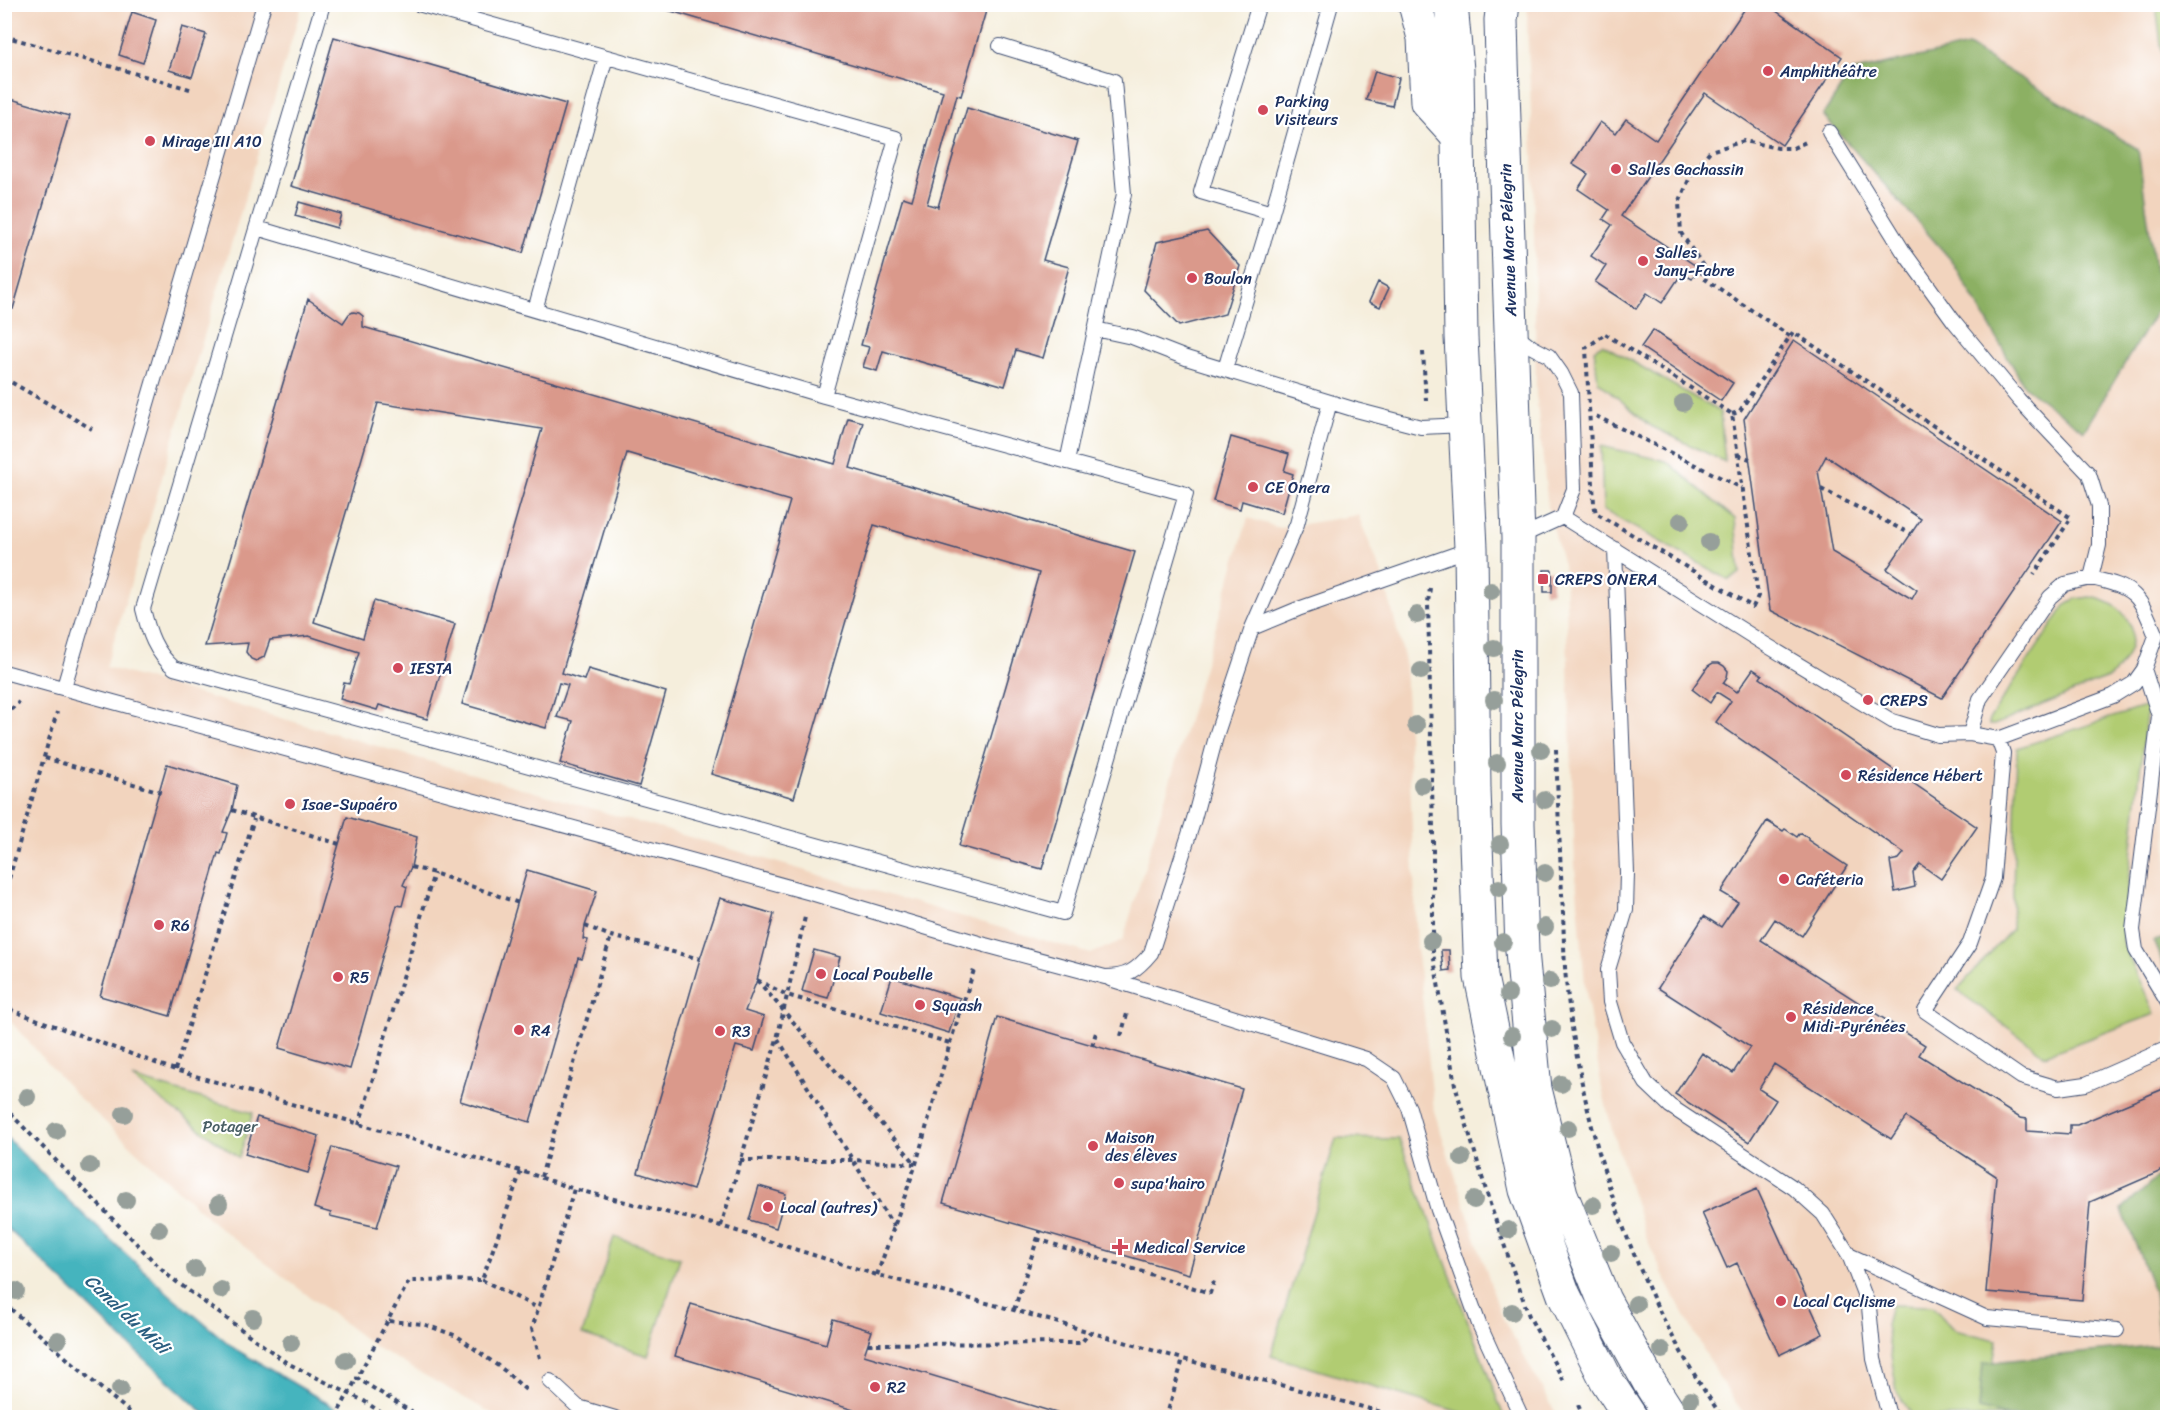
<svg xmlns="http://www.w3.org/2000/svg" width="2172" height="1422" font-family="Sriracha,sans-serif">
  <rect width="100%" height="100%" fill="#fff"/>
  <filter id="ink" filterUnits="userSpaceOnUse"><feTurbulence type="fractalNoise" baseFrequency=".0167" numOctaves="2"/><feDisplacementMap in="SourceGraphic" scale="12" xChannelSelector="R" yChannelSelector="G"/><feConvolveMatrix kernelMatrix="1 2 1 2 8 2 1 2 1" color-interpolation-filters="sRGB"/></filter>
  <filter id="wash" filterUnits="userSpaceOnUse"><feTurbulence type="fractalNoise" baseFrequency=".008" numOctaves="4" result="noise"/><feDisplacementMap in="SourceGraphic" scale="24" xChannelSelector="R" yChannelSelector="G"/><feGaussianBlur stdDeviation="1.35" result="paint"/><feColorMatrix in="noise" values="0 0 0 0 0 0 0 0 0 0 0 0 0 0 0 0 0 1.4 0 .05"/><feComposite in="paint" operator="in"/></filter>
  <g filter="url(#wash)">
    <rect width="100%" height="100%" fill="#f5eedc"/>
    <path fill="#f2d4be" d="M 1528,4 L 2167,5 L 2167,1417 L 1746,1417 L 1721,1381 L 1668,1285 L 1646,1237 L 1613,1134 L 1601,1084 L 1585,985 L 1575,865 L 1565,573 L 1548,508 L 1536,393 L 1533,156 L 1527,23 Z
      M 4,5 L 302,5 L 106,667 L 1091,954 L 1123,940 L 1248,518 L 1280,528 L 1358,515 L 1384,579 L 1405,661 L 1417,948 L 1434,1111 L 1500,1313 L 1558,1417 L 498,1417 L 375,1347 L 216,1225 L 75,1094 L 5,1015 Z"/>
    <path fill="#b1cc72" stroke="#667e68" stroke-width="1.5" d="M 2156,5 L 2167,5 L 2167,91 Z
      M 1602,344 L 1720,412 L 1725,462 L 1651,426 L 1598,381 L 1594,349 Z
      M 1601,446 L 1666,461 L 1735,519 L 1740,574 L 1729,580 L 1603,510 Z
      M 2090,597 C 2138,605 2144,646 2110,677 L 1994,725 L 1990,725 L 1989,723 L 1990,718 L 2066,604 L 2075,599 Z
      M 2147,706 L 2122,941 L 2155,1014 L 2045,1055 L 1957,990 L 2012,929 L 2017,748 Z
      M 132,1078 L 253,1113 L 239,1158 Z
      M 1336,1138 L 1399,1139 L 1504,1417 L 1476,1417 L 1271,1356 Z
      M 614,1237 L 680,1258 L 648,1356 L 582,1335 Z
      M 1891,1305 L 1932,1306 L 1954,1330 L 1997,1340 L 1993,1362 L 1983,1363 L 1979,1409 L 2009,1417 L 1913,1417 L 1897,1392 L 1886,1325 Z"/>
    <path fill="#8cb064" stroke="#547061" stroke-width="1.5" d="M 1968,46 L 2138,149 L 2160,305 L 2084,431 L 2025,387 L 1952,261 L 1823,115 L 1851,72 Z
      M 2167,936 L 2168,936 L 2167,974 L 2153,941 Z
      M 2167,1168 L 2167,1417 L 2009,1417 L 1979,1409 L 1983,1363 L 2159,1345 L 2154,1291 L 2122,1210 Z"/>
    <path fill="#45b4be" stroke="#30728e" stroke-width="1.5" d="M 4,1135 L 70,1202 L 169,1294 L 235,1349 L 327,1403 L 348,1417 L 208,1417 L 130,1346 L 5,1226 Z"/>
    <g id="blocks">
      <path fill="#da998b" fill-rule="evenodd" d="M 647,4 L 988,4 L 961,96 L 957,95 L 927,204 L 938,207 L 967,108 L 1078,141 L 1043,260 L 1069,267 L 1043,358 L 1016,350 L 1005,386 L 883,351 L 877,371 L 863,367 L 869,347 L 861,345 L 903,197 L 912,200 L 943,91 Z
        M 1748,4 L 1766,4 L 1842,57 L 1782,145 L 1705,93 L 1621,216 L 1699,268 L 1692,279 L 1682,273 L 1662,303 L 1647,293 L 1636,309 L 1595,282 L 1606,266 L 1591,256 L 1612,225 L 1603,219 L 1609,210 L 1578,189 L 1588,174 L 1572,164 L 1600,122 L 1616,133 L 1626,119 L 1656,140 Z
        M 132,12 L 156,20 L 143,63 L 119,55 Z
        M 182,27 L 206,34 L 192,77 L 169,70 Z
        M 334,37 L 566,104 L 523,253 L 291,186 Z
        M 1375,71 L 1399,78 L 1392,106 L 1366,100 Z
        M 4,97 L 69,116 L 13,309 L 4,307 Z
        M 299,202 L 341,214 L 337,228 L 295,216 Z
        M 1207,231 L 1240,266 L 1225,314 L 1179,326 L 1144,290 L 1157,242 Z
        M 1378,282 L 1389,288 L 1380,307 L 1369,302 Z
        M 308,299 L 343,323 L 349,314 L 353,312 L 359,313 L 363,316 L 363,327 L 835,464 L 848,418 L 863,422 L 850,468 L 1135,552 L 1042,869 L 959,846 L 1039,573 L 874,525 L 794,798 L 711,774 L 790,501 L 627,453 L 562,673 L 584,680 L 588,669 L 666,692 L 639,786 L 560,763 L 573,721 L 557,717 L 568,685 L 559,683 L 546,728 L 462,704 L 542,429 L 378,403 L 314,622 L 363,638 L 374,601 L 455,624 L 427,719 L 379,705 L 377,710 L 340,699 L 344,683 L 349,684 L 359,652 L 309,636 L 270,640 L 264,657 L 256,661 L 251,659 L 246,652 L 248,643 L 205,646 Z
        M 1653,330 L 1733,383 L 1721,401 L 1641,347 Z
        M 1794,340 L 2062,521 L 1942,698 L 1770,610 L 1744,419 ZM 1826,456 L 1921,519 L 1887,569 L 1917,590 L 1912,599 L 1832,552 L 1818,471 Z
        M 1231,437 L 1289,454 L 1284,471 L 1293,474 L 1282,513 L 1242,501 L 1240,509 L 1213,501 Z
        M 1544,570 L 1552,570 L 1552,592 L 1544,592 Z
        M 1713,663 L 1719,663 L 1724,666 L 1728,671 L 1727,677 L 1723,683 L 1737,692 L 1753,669 L 1762,675 L 1760,678 L 1977,827 L 1941,879 L 1920,864 L 1913,873 L 1915,887 L 1895,892 L 1890,861 L 1899,859 L 1904,853 L 1716,722 L 1731,701 L 1717,692 L 1710,703 L 1692,689 L 1708,666 Z
        M 167,764 L 237,785 L 232,810 L 223,832 L 227,833 L 221,854 L 218,853 L 170,1016 L 100,996 Z
        M 347,817 L 417,837 L 411,867 L 403,885 L 407,887 L 402,906 L 397,905 L 350,1069 L 279,1048 Z
        M 1767,821 L 1783,831 L 1785,829 L 1797,837 L 1800,833 L 1808,838 L 1808,840 L 1847,866 L 1802,936 L 1775,919 L 1761,940 L 1925,1045 L 1919,1055 L 2020,1118 L 2027,1119 L 2027,1131 L 2070,1134 L 2070,1125 L 2077,1125 L 2168,1087 L 2168,1168 L 2090,1202 L 2082,1300 L 1986,1292 L 1996,1176 L 1906,1117 L 1891,1139 L 1774,1064 L 1759,1089 L 1776,1100 L 1749,1142 L 1675,1094 L 1702,1053 L 1733,1073 L 1750,1047 L 1658,988 L 1704,916 L 1721,927 L 1738,902 L 1721,892 Z
        M 527,870 L 597,891 L 585,926 L 583,939 L 588,940 L 582,959 L 578,958 L 530,1122 L 460,1101 Z
        M 720,898 L 774,914 L 757,980 L 745,1011 L 764,1017 L 754,1051 L 736,1046 L 693,1190 L 638,1173 L 700,959 Z
        M 814,950 L 840,957 L 828,998 L 802,991 Z
        M 1441,950 L 1449,950 L 1450,970 L 1443,971 Z
        M 892,977 L 960,998 L 949,1033 L 881,1012 Z
        M 997,1017 L 1242,1089 L 1189,1274 L 943,1203 Z
        M 257,1117 L 319,1136 L 308,1173 L 245,1154 Z
        M 332,1147 L 396,1166 L 377,1227 L 330,1216 L 331,1213 L 314,1208 Z
        M 759,1186 L 786,1194 L 776,1228 L 749,1220 Z
        M 1757,1189 L 1823,1334 L 1779,1355 L 1737,1263 L 1727,1268 L 1702,1213 Z
        M 691,1304 L 826,1344 L 833,1319 L 872,1331 L 864,1355 L 1073,1418 L 880,1418 L 675,1356 Z"/>
    </g>
  </g>
  <g filter="url(#ink)">
    <use href="#blocks" fill-opacity="0" stroke="#3c4c71" stroke-width="1.5"/>
    <g fill="none" stroke-linecap="round" stroke-linejoin="round">
      <defs>
        <path id="lane" d="M 323,4 L 143,609 C 149,633 155,652 174,668 L 1063,913 L 1186,494 L 824,396 L 896,138 L 418,4
          M 1259,4 L 1201,192 L 1272,213
          M 1000,46 L 1114,81 L 1124,194 L 1067,462
          M 1829,132 L 1903,251 L 1953,320 L 2019,400 L 2089,474 L 2099,506 L 2099,545 L 2091,578
          M 257,228 L 824,396
          M 535,310 L 606,57
          M 1095,329 L 1132,337 L 1186,358 L 1356,410 L 1421,427 L 1465,425
          M 1514,333 L 1532,347 L 1549,356 L 1561,373 L 1571,393 L 1574,489 L 1563,517 L 1519,537
          M 1225,369 L 1272,213 L 1330,8 L 1318,4
          M 1563,517 L 1763,643 L 1892,721 L 1938,735 L 1970,734
          M 1615,549 L 1627,873 L 1626,910 L 1608,970 L 1610,1002 L 1622,1042 L 1646,1083 L 1670,1106 L 1794,1188 L 1823,1214 L 1849,1255 L 1869,1307 L 1874,1359 L 1888,1412 L 1892,1418
          M 2091,578 C 2136,588 2139,594 2156,636 L 2144,669 L 2134,683 L 2113,696 L 1998,739 L 1970,734 L 1980,699 L 2050,597 L 2065,584 Z
          M 1252,628 L 1298,609 L 1470,549
          M 2144,669 L 2159,716 L 2133,930 L 2136,950 L 2168,1003
          M 4,672 L 811,893 L 985,945 L 1105,977 C 1127,977 1137,970 1151,953 L 1194,819 L 1217,733 L 1252,628 L 1297,524 L 1330,402
          M 64,687 L 264,4
          M 1998,739 L 2003,753 L 1993,878 L 1970,943 L 1925,1011 L 2021,1077 L 2058,1088 L 2086,1084 L 2168,1048
          M 1110,979 L 1366,1059 L 1394,1078 L 1409,1108 L 1438,1210 L 1479,1324 L 1522,1418
          M 1849,1255 L 1987,1318 L 2117,1330
          M 550,1381 L 578,1407 L 615,1418"/>
        <path id="secondary" d="M 1451,4 L 1457,70 L 1461,337 L 1471,548 L 1474,790 L 1481,977 L 1526,1190 L 1564,1295 L 1607,1381 L 1631,1418
          M 1503,4 L 1501,20 L 1502,61 L 1518,538 L 1518,824 L 1522,951 L 1535,1089 L 1561,1194 L 1604,1300 L 1649,1382 L 1672,1418"/>
        <path id="primary" d="M 1415,4 L 1424,38 L 1427,102 L 1458,136"/>
      </defs>
      <use href="#lane" stroke="#3c4c71" stroke-width="16"/>
      <use href="#secondary" stroke="#3c4c71" stroke-width="35"/>
      <use href="#primary" stroke="#3c4c71" stroke-width="35"/>
      <path stroke="#3c4c71" stroke-width="4" stroke-dasharray="4.5 4.5" stroke-linecap="butt" d="M 4,36 L 193,90
        M 1605,334 L 1732,414 L 1758,596 L 1753,607 L 1596,513 L 1594,504 L 1586,348 Z
        M 1790,336 L 1702,277 L 1703,266 L 1681,233 L 1679,203 L 1692,172 L 1710,151 L 1744,141 L 1778,148 L 1793,148 L 1808,141
        M 1423,352 L 1426,401
        M 4,378 L 92,429
        M 1732,414 L 1739,412 L 1793,332 L 2071,518 L 2034,574
        M 1596,416 L 1742,488
        M 1738,455 L 1750,459
        M 1821,489 L 1911,534
        M 1430,588 L 1428,602 L 1433,829 L 1433,953 L 1455,1085 L 1490,1204 L 1529,1316 L 1565,1383
        M 4,716 L 19,702
        M 1556,749 C 1558,804 1560,858 1563,913 C 1564,938 1564,965 1567,990 C 1584,1139 1635,1294 1723,1418
        M 45,758 L 161,792
        M 232,810 L 339,844
        M 411,867 L 434,873 L 519,903
        M 4,896 L 57,712
        M 585,926 L 611,936 L 700,959
        M 757,980 L 787,995 L 950,1043
        M 4,1002 L 11,1010 L 175,1070 L 531,1174 L 574,1189
        M 1121,1036 L 1128,1010
        M 778,1039 L 894,1227
        M 1092,1046 L 1097,1029
        M 175,1070 L 254,819
        M 4,1107 L 166,1274 L 287,1363 L 364,1401 L 389,1418
        M 359,1125 L 434,873
        M 740,1160 L 852,1160 L 916,1164
        M 541,1177 L 611,936
        M 721,1226 L 777,1039 L 805,917
        M 1037,1239 L 1210,1293 L 1214,1281
        M 877,1275 L 916,1164 L 950,1043 L 975,967
        M 482,1280 L 538,1308
        M 4,1303 L 97,1385 L 137,1418
        M 1014,1310 L 1040,1231
        M 389,1321 L 423,1324 L 457,1336 L 505,1371 L 526,1390
        M 868,1344 L 1081,1343 L 1090,1332
        M 540,1358 L 532,1329 L 574,1189 L 721,1226 L 877,1275 L 1014,1310 L 1183,1359 L 1404,1418
        M 1578,1405 L 1584,1418
        M 421,1418 L 357,1378 L 409,1281 L 482,1280 L 521,1171
        M 1166,1418 L 1183,1359"/>
      <use href="#lane" stroke="#fff" stroke-width="14"/>
      <use href="#secondary" stroke="#fff" stroke-width="33"/>
      <use href="#primary" stroke="#fff" stroke-width="33"/>
      <path stroke="#3c4c71" stroke-width="4" stroke-dasharray="4.5 4.5" stroke-linecap="butt" d="M 757,980 L 916,1164
        M 335,1418 L 357,1378"/>
    </g>
    <g fill="#969f9a">
      <circle cx="1683" cy="403" r="9"/>
      <circle cx="1681" cy="521" r="9"/>
      <circle cx="1709" cy="542" r="9"/>
      <circle cx="1491" cy="591" r="9"/>
      <circle cx="1417" cy="615" r="9"/>
      <circle cx="1494" cy="648" r="9"/>
      <circle cx="1421" cy="671" r="9"/>
      <circle cx="1494" cy="700" r="9"/>
      <circle cx="1416" cy="725" r="9"/>
      <circle cx="1541" cy="750" r="9"/>
      <circle cx="1497" cy="763" r="9"/>
      <circle cx="1422" cy="785" r="9"/>
      <circle cx="1545" cy="800" r="9"/>
      <circle cx="1500" cy="844" r="9"/>
      <circle cx="1545" cy="873" r="9"/>
      <circle cx="1499" cy="888" r="9"/>
      <circle cx="1545" cy="927" r="9"/>
      <circle cx="1431" cy="941" r="9"/>
      <circle cx="1503" cy="942" r="9"/>
      <circle cx="1550" cy="981" r="9"/>
      <circle cx="1508" cy="994" r="9"/>
      <circle cx="1552" cy="1029" r="9"/>
      <circle cx="1512" cy="1036" r="9"/>
      <circle cx="1561" cy="1084" r="9"/>
      <circle cx="27" cy="1097" r="9"/>
      <circle cx="124" cy="1114" r="9"/>
      <circle cx="1568" cy="1128" r="9"/>
      <circle cx="56" cy="1131" r="9"/>
      <circle cx="1462" cy="1158" r="9"/>
      <circle cx="90" cy="1166" r="9"/>
      <circle cx="126" cy="1200" r="9"/>
      <circle cx="1474" cy="1200" r="9"/>
      <circle cx="219" cy="1204" r="9"/>
      <circle cx="1593" cy="1205" r="9"/>
      <circle cx="159" cy="1229" r="9"/>
      <circle cx="1508" cy="1230" r="9"/>
      <circle cx="1611" cy="1253" r="9"/>
      <circle cx="195" cy="1269" r="9"/>
      <circle cx="221" cy="1290" r="9"/>
      <circle cx="16" cy="1291" r="9"/>
      <circle cx="1636" cy="1304" r="9"/>
      <circle cx="1512" cy="1312" r="9"/>
      <circle cx="253" cy="1318" r="9"/>
      <circle cx="58" cy="1340" r="9"/>
      <circle cx="291" cy="1343" r="9"/>
      <circle cx="1662" cy="1350" r="9"/>
      <circle cx="346" cy="1360" r="9"/>
      <circle cx="120" cy="1389" r="9"/>
      <circle cx="1690" cy="1400" r="9"/>
    </g>
  </g>
  <g fill="#d1495b" stroke="#fff" stroke-width="2">
    <circle cx="1768" cy="71" r="6"/>
    <circle cx="1263" cy="110" r="6"/>
    <circle cx="150" cy="141" r="6"/>
    <circle cx="1616" cy="169" r="6"/>
    <circle cx="1643" cy="261" r="6"/>
    <circle cx="1192" cy="278" r="6"/>
    <circle cx="1253" cy="487" r="6"/>
    <rect x="1537" y="573" width="12" height="12" rx="3"/>
    <circle cx="398" cy="668" r="6"/>
    <circle cx="1868" cy="700" r="6"/>
    <circle cx="1846" cy="775" r="6"/>
    <circle cx="290" cy="804" r="6"/>
    <circle cx="1784" cy="879" r="6"/>
    <circle cx="159" cy="925" r="6"/>
    <circle cx="821" cy="974" r="6"/>
    <circle cx="338" cy="977" r="6"/>
    <circle cx="920" cy="1005" r="6"/>
    <circle cx="1791" cy="1017" r="6"/>
    <circle cx="519" cy="1030" r="6"/>
    <circle cx="720" cy="1031" r="6"/>
    <circle cx="1093" cy="1146" r="6"/>
    <circle cx="1119" cy="1183" r="6"/>
    <circle cx="768" cy="1207" r="6"/>
    <path d="M1117 1238h6v6h6v6h-6v6h-6v-6h-6v-6h6z"/>
    <circle cx="1781" cy="1301" r="6"/>
    <circle cx="875" cy="1387" r="6"/>
  </g>
  <g text-anchor="middle" dominant-baseline="central" stroke-width="4.5" stroke-linejoin="round" paint-order="stroke">
    <g font-size="16" fill="#1b2f5e" stroke="#fff" text-anchor="start">
      <text x="1780" y="71">Amphithéâtre</text>
      <text x="1275" y="101">Parking<tspan x="1275" dy="18">Visiteurs</tspan></text>
      <text x="162" y="141">Mirage III A10</text>
      <text x="1628" y="169">Salles Gachassin</text>
      <text x="1655" y="252">Salles<tspan x="1655" dy="18">Jany-Fabre</tspan></text>
      <text x="1204" y="278">Boulon</text>
      <text x="1265" y="487">CE Onera</text>
      <text x="1555" y="579">CREPS ONERA</text>
      <text x="410" y="668">IESTA</text>
      <text x="1880" y="700">CREPS</text>
      <text x="1858" y="775">Résidence Hébert</text>
      <text x="302" y="804">Isae-Supaéro</text>
      <text x="1796" y="879">Caféteria</text>
      <text x="171" y="925">R6</text>
      <text x="833" y="974">Local Poubelle</text>
      <text x="350" y="977">R5</text>
      <text x="932" y="1005">Squash</text>
      <text x="1803" y="1008">Résidence<tspan x="1803" dy="18">Midi-Pyrénées</tspan></text>
      <text x="531" y="1030">R4</text>
      <text x="732" y="1031">R3</text>
      <text x="1105" y="1137">Maison<tspan x="1105" dy="18">des élèves</tspan></text>
      <text x="1131" y="1183">supa'hairo</text>
      <text x="780" y="1207">Local (autres)</text>
      <text x="1134" y="1247">Medical Service</text>
      <text x="1793" y="1301">Local Cyclisme</text>
      <text x="887" y="1387">R2</text>
    </g>
    <g font-size="16" fill="#1b2f5e" stroke="#fff">
      <text transform="translate(1508 240) rotate(-92)">Avenue Marc Pélegrin</text>
      <text transform="translate(1517 726) rotate(-90)">Avenue Marc Pélegrin</text>
    </g>
    <g font-size="16" fill="#485e64" stroke="#fff">
      <text x="230" y="1126">Potager</text>
    </g>
    <g font-size="18" font-style="italic" fill="#2a5e80" stroke="#fff">
      <text transform="translate(127 1314) rotate(43)">Canal du Midi</text>
    </g>
  </g>
  <rect width="2172" height="1422" fill="none" stroke="#fff" stroke-width="24"/>
</svg>
